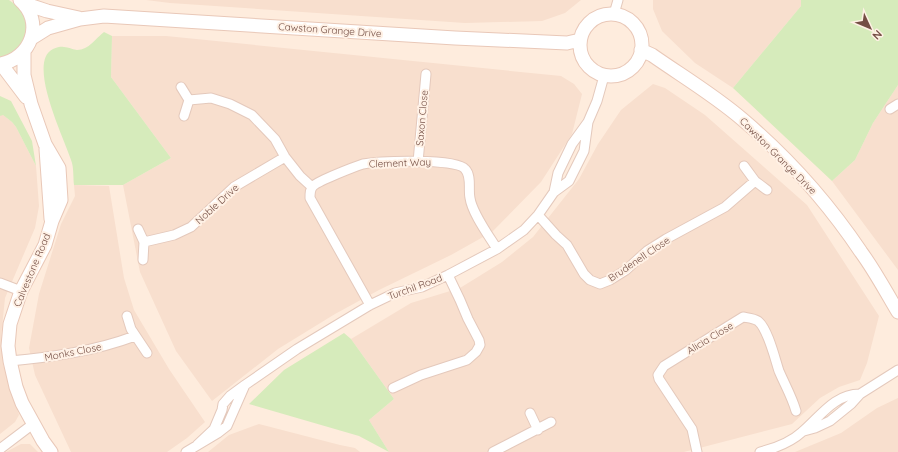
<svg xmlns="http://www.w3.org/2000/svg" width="898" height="452" font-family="Quicksand,sans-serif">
  <rect width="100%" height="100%" fill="#feecdd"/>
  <path fill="#f8dfce" d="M 146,0 L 581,0 L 565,13 L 542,21 L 465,23 L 170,3 Z
    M 653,0 L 801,0 L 801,6 L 733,88 L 695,63 L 662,31 L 653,9 Z
    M 112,36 L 166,36 L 561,76 L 574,84 L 582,94 L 572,134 L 541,182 L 492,232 L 451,255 L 379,290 L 335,314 L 278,349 L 212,401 L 176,351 L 140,272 L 123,185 L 171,158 L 111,77 Z
    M 653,84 L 665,88 L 705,115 L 807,205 L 879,316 L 867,363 L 860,380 L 839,387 L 820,398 L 792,424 L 684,452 L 389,452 L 369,420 L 394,399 L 351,339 L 411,303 L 460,288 L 502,262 L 533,237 L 579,179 L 598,144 L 621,110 Z
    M 898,85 L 898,270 L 832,181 L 855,160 L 873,123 Z
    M 2,114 L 12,122 L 16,127 L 36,166 L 39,206 L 35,228 L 5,298 L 1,337 L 3,364 L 19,415 L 15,422 L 0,434 L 0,116 Z
    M 74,185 L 109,186 L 124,278 L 134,310 L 169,369 L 205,422 L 187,438 L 167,452 L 71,452 L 35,375 L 29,348 L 39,294 L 61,224 L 75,196 Z
    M 898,398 L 898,452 L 795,452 L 841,433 L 877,408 Z
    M 259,424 L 340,445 L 355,448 L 360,452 L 208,452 L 229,435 Z
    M 21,444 L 30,444 L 38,452 L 6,452 Z"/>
  <path fill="#d6ebbb" d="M 0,0 L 9,0 L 20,8 L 25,17 L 27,27 L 26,37 L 14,54 L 0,59 Z
    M 801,0 L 898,0 L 898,85 L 873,123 L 855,160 L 832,181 L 733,88 L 801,6 Z
    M 104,32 L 112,36 L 111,77 L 171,158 L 123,185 L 74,185 C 73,177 74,167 71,160 C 65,140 26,62 53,49 C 64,44 69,49 77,50 C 89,50 96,38 104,32 Z
    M 0,96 L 11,101 L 32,141 L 36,166 L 16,127 L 12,122 L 3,115 L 0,116 Z
    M 344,333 L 351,339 L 394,399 L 369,420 L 389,452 L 359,436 L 249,404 L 284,370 Z"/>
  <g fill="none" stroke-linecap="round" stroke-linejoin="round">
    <defs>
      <path id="street" d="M 614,14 L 618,0
        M 181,87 L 189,100 L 184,116
        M 189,100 L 211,98 L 230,104 L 252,115 L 275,139 L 285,157 L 300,176 L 312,187
        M 890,109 L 898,104
        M 588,122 L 572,144 L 558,173 L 554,192 L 569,181 L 584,151 L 588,122 L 597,101 L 604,76
        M 418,162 L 426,74
        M 744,166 L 755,181 L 767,190
        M 538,215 L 556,235 L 567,245 L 584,274 L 590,280 L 600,284 L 610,280 L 626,270 L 647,251 L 666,239 L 725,207 L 755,181
        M 138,229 L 144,242 L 143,260
        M 144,242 L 174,235 L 191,227 L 234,187 L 285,157
        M 0,283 L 21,291
        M 370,305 L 310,198 C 310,193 310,189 313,186 C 320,180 354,167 363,164 C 379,161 456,158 465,169 C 472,176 468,190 470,198 C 472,213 489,236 497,249
        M 127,316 L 131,329 L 147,353
        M 10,361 C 53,357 95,351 135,336
        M 245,385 L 297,349 L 370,305 L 395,293 L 422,287 L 448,275 L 497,249 L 524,230 L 538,215 L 554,192
        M 393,388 L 421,375 L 467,360 L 476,352 L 480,345 L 479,340 L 468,319 L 460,300 L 448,275
        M 530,413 L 538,430
        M 804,431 L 815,428 L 830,421 L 851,404 L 860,394 L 898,370
        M 0,449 L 33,424
        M 186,452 L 218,433 L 227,426 L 245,385 L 230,396 L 223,404 L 222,410 L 214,429 L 197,445
        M 493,452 L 551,422
        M 697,452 L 692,429 L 659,379 L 658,375 L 664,366 L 743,317 C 748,318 753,318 758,321 C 768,329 775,359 779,371 C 785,385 792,397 796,411
        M 760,452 C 776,448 790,443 802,432 C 820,417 834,394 860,394"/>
      <path id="secondary" d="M 23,3 L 47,11 L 79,18
        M580 45a31 31 0 1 1 62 0a31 31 0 1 1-62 0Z
        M 32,38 L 48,28 L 80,19 L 104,16 L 455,38 L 567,43 L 580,40
        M 641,50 L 652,55 C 682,76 714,95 742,119 C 787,157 828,203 861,252 C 875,271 886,292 898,312
        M 24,52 L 24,75 L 31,104 L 45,144 L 59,168 L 61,200 L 52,221 L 45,245 L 21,291 L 10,324 L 8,346 L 10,361 L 16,387 L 22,403 L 43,441 L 51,452
        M 0,64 C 31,59 45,22 20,0
        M 1,64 L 26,97
        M 46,149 L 51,219"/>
    </defs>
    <use href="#street" stroke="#e4c9bc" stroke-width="11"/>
    <use href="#secondary" stroke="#e9c8b8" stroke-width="15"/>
    <use href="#street" stroke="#fff" stroke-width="9"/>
    <use href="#secondary" stroke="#fff" stroke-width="13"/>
  </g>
  <g text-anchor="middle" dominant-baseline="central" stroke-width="4" stroke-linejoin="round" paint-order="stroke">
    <g font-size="10" fill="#744e44" stroke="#fff1e5">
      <text transform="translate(330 30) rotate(4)">Cawston Grange Drive</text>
      <text transform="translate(422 118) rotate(-85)">Saxon Close</text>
      <text transform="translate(778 156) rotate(45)">Cawston Grange Drive</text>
      <text transform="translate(400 163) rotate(-2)">Clement Way</text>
      <text transform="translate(217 204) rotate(-42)">Noble Drive</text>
      <text transform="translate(639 259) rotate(-34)">Brudenell Close</text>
      <text transform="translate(32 270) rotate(-67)">Calvestone Road</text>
      <text transform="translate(415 287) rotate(-20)">Turchil Road</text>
      <text transform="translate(710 338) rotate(-31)">Alicia Close</text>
      <text transform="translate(73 352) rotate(-11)">Monks Close</text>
    </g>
  </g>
  <g transform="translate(870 28) rotate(134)" stroke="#fff1e5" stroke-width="3" paint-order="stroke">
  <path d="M0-3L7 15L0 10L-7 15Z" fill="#744e44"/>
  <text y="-6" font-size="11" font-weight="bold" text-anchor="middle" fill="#744e44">N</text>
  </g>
</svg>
